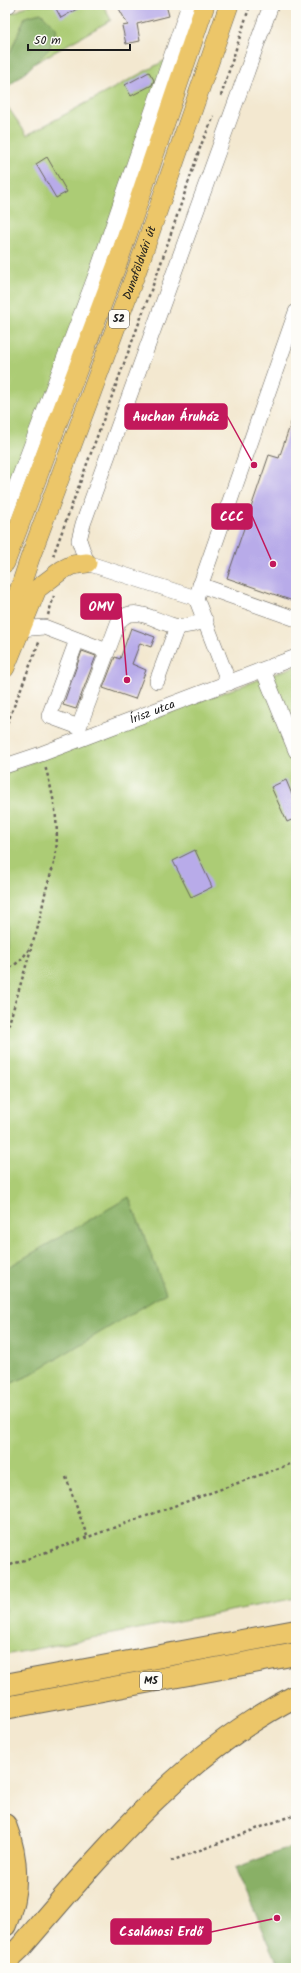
<svg xmlns="http://www.w3.org/2000/svg" width="301" height="1973" font-family="Kalam,sans-serif">
  <rect width="100%" height="100%" fill="#fdfcf7"/>
  <filter id="ink" filterUnits="userSpaceOnUse"><feTurbulence type="fractalNoise" baseFrequency=".025" numOctaves="2"/><feDisplacementMap in="SourceGraphic" scale="8" xChannelSelector="R" yChannelSelector="G"/><feConvolveMatrix kernelMatrix="1 2 1 2 8 2 1 2 1" color-interpolation-filters="sRGB"/></filter>
  <filter id="wash" filterUnits="userSpaceOnUse"><feTurbulence type="fractalNoise" baseFrequency=".012" numOctaves="4" result="noise"/><feDisplacementMap in="SourceGraphic" scale="16" xChannelSelector="R" yChannelSelector="G"/><feGaussianBlur stdDeviation="0.9" result="paint"/><feColorMatrix in="noise" values="0 0 0 0 0 0 0 0 0 0 0 0 0 0 0 0 0 1.4 0 .05"/><feComposite in="paint" operator="in"/></filter>
  <g filter="url(#wash)">
    <rect width="100%" height="100%" fill="#f3e8d0"/>
    <path fill="#accc74" stroke="#647448" d="M 5,5 L 13,5 L 14,13 L 28,5 L 103,5 L 111,20 L 5,80 Z
      M 177,54 L 5,545 L 5,103 L 27,135 Z
      M 296,666 L 296,1598 L 5,1655 L 5,772 Z"/>
    <path fill="#89b066" stroke="#526641" d="M 41,13 L 57,29 L 49,49 L 27,71 L 5,89 L 5,58 L 10,53 L 25,17 Z
      M 129,1197 L 166,1293 L 26,1377 L 5,1386 L 5,1269 Z
      M 296,1845 L 296,1968 L 280,1968 L 235,1868 Z"/>
    <g id="blocks">
      <path fill="#b8abe9" d="M 54,5 L 84,5 L 61,18 Z
        M 117,5 L 166,5 L 169,16 L 137,24 L 140,41 L 126,44 L 122,26 L 128,25 Z
        M 149,72 L 154,80 L 152,85 L 131,96 L 125,85 Z
        M 47,157 L 67,192 L 56,198 L 36,164 Z
        M 294,414 L 296,414 L 296,602 L 227,578 L 269,455 L 279,458 Z
        M 131,628 L 155,637 L 151,647 L 140,643 L 132,664 L 146,670 L 135,699 L 103,688 L 115,657 L 120,659 Z
        M 82,651 L 96,656 L 76,709 L 63,705 Z
        M 286,780 L 296,804 L 296,818 L 287,822 L 271,787 Z
        M 195,850 L 212,887 L 191,897 L 173,861 Z"/>
    </g>
  </g>
  <g filter="url(#ink)">
    <use href="#blocks" fill-opacity="0" stroke="#67635b" stroke-width="1"/>
    <g fill="none" stroke-linecap="round" stroke-linejoin="round">
      <defs>
        <g id="minor">
          <path d="M 5,7 L 9,5"/>
          <path d="M 5,515 L 97,272 L 189,5"/>
          <path d="M 200,585 L 296,619"/>
          <path d="M 196,598 L 87,563 L 79,540 L 83,524 L 271,5"/>
          <path d="M 20,629 L 44,627 L 107,651"/>
          <path d="M 77,640 L 49,716 L 79,727 L 118,623 C 132,602 156,622 175,626 C 184,628 197,623 206,621"/>
          <path d="M 263,670 L 296,751"/>
          <path d="M 157,681 L 177,627"/>
          <path d="M 229,683 L 196,598 L 296,312"/>
          <path id="s1" d="M 5,766 L 41,754 L 296,657"/>
        </g>
        <g id="major">
          <path d="M 5,563 L 119,259 L 205,5"/>
          <path id="s2" d="M 5,632 L 30,558 L 137,270 L 229,5"/>
          <path d="M 5,668 L 37,589 L 62,570 L 72,565 L 87,563"/>
        </g>
        <path id="highway" d="M 5,1685 L 296,1631
          M 5,1708 L 296,1654
          M 5,1825 C 18,1858 19,1892 5,1925
          M 5,1962 L 20,1948 C 102,1853 182,1754 296,1696"/>
      </defs>
      <use href="#minor" stroke="#67635b" stroke-width="16"/>
      <use href="#major" stroke="#67635b" stroke-width="20"/>
      <use href="#highway" stroke="#67635b" stroke-width="24"/>
      <path stroke="#67635b" stroke-width="2.5" stroke-dasharray="3 3" stroke-linecap="butt" d="M 221,96 L 250,5
        M 53,556 L 160,266 L 201,145 L 214,116
        M 48,615 L 54,596
        M 5,729 L 40,640
        M 5,971 C 36,954 37,930 44,899 C 46,887 51,875 54,863 C 61,832 54,796 45,766
        M 5,1037 L 31,949
        M 66,1477 L 87,1536
        M 5,1567 L 296,1462
        M 171,1861 L 296,1814"/>
      <use href="#minor" stroke="#fff" stroke-width="15"/>
      <use href="#major" stroke="#ecc669" stroke-width="19"/>
      <use href="#highway" stroke="#ecc669" stroke-width="22"/>
    </g>
  </g>
  <g text-anchor="middle" dominant-baseline="central" stroke-width="3.5" stroke-linejoin="round" paint-order="stroke">
    <g fill="#fdfcf7" stroke="#605f5e" stroke-width="1">
      <rect x="109" y="310" width="20" height="18" rx="3"/>
      <rect x="140" y="1672" width="22" height="18" rx="3"/>
    </g>
    <g font-size="11" font-weight="bold" fill="#1c1c1c">
      <text x="119" y="319">52</text>
      <text x="151" y="1681">M5</text>
    </g>
    <g font-size="12" fill="#1c1c1c" stroke="#fdfcf7">
      <text stroke="none"><textPath href="#s2" startOffset="393">Dunaföldvári út</textPath></text>
      <text stroke="none"><textPath href="#s1" startOffset="157">Írisz utca</textPath></text>
    </g>
  </g>
  <path fill="none" stroke="#c2185b" stroke-width="1.5" d="M254 465L227 416M273 564L252 516M127 680L121 607M277 1918L211 1932"/>
  <g fill="#c2185b" stroke="#fdfcf7" stroke-width="1.5">
    <circle cx="254" cy="465" r="4"/>
    <circle cx="273" cy="564" r="4"/>
    <circle cx="127" cy="680" r="4"/>
    <circle cx="277" cy="1918" r="4"/>
  </g>
  <g fill="#c2185b" stroke="#c2185b" stroke-width="1.5">
    <rect x="125" y="404" width="102" height="25" rx="4"/>
    <rect x="212" y="504" width="40" height="25" rx="4"/>
    <rect x="81" y="594" width="40" height="25" rx="4"/>
    <rect x="111" y="1919" width="100" height="25" rx="4"/>
  </g>
  <g font-size="13" text-anchor="middle" font-weight="bold" fill="#fff">
    <text x="176" y="421">Auchan Áruház</text>
    <text x="232" y="521">CCC</text>
    <text x="101" y="611">OMV</text>
    <text x="161" y="1936">Csalánosi Erdő</text>
  </g>
  <rect width="301" height="1973" fill="none" stroke="#fdfcf7" stroke-width="20"/>
  <path d="M28 44v6h102v-6" fill="none" stroke="#1c1c1c" stroke-width="2"/>
  <text x="34" y="44" font-size="12" fill="#1c1c1c" stroke="#fdfcf7" stroke-width="3" paint-order="stroke">50 m</text>
</svg>
